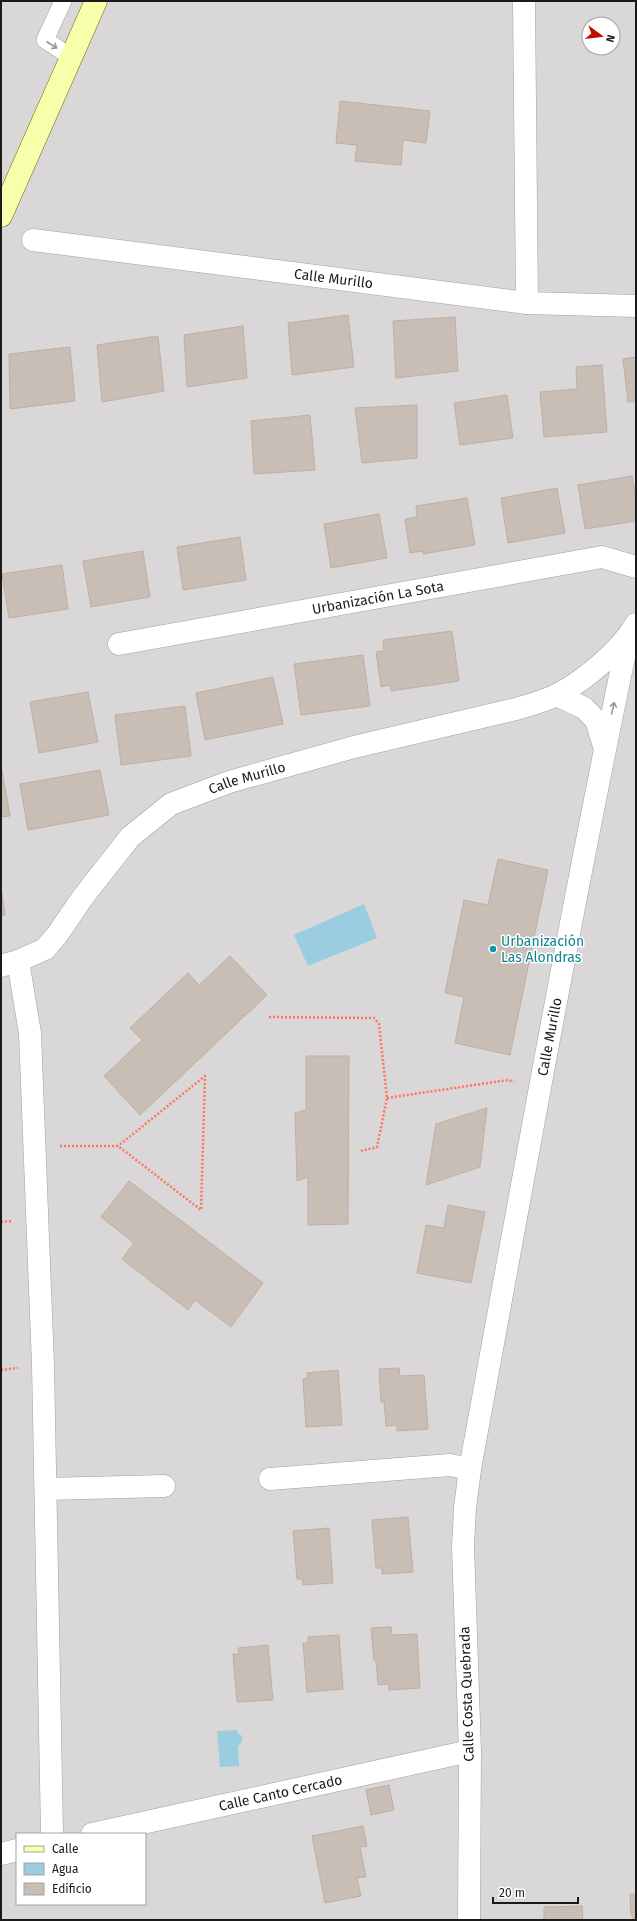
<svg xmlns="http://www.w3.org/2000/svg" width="637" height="1921" font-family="'Fira Sans',sans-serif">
  <rect width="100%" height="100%" fill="#eee9de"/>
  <path fill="#d9d7d7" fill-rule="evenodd" d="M 1,1 L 636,1 L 636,1920 L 1,1920 ZM 589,24 L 613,24 L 613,48 L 589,48 ZM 17,1834 L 145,1834 L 145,1904 L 17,1904 Z"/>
  <path fill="#9acde0" d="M 364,904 L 377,938 L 308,966 L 294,935 Z
    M 237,1730 L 237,1733 L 239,1734 L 242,1736 L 242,1742 L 238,1746 L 239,1766 L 220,1767 L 217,1731 Z"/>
  <path fill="#c9beb5" stroke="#c0afa0" d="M 340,101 L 430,111 L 426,143 L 403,140 L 401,165 L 355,161 L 357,145 L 336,143 Z
    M 348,315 L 354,367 L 292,375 L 288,323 Z
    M 455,317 L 458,371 L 396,378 L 393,321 Z
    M 243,326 L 247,378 L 187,387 L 184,335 Z
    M 158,336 L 164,391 L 102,402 L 97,345 Z
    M 70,347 L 75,401 L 10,409 L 9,354 Z
    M 636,357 L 636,401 L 628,402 L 623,359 Z
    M 602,365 L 607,432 L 544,437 L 540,392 L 577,389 L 576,367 Z
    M 507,395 L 513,438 L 460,445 L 454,403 Z
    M 417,405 L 417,458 L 362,463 L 355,408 Z
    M 310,415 L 315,470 L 254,474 L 251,421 Z
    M 632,476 L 636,500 L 636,521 L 585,529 L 578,485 Z
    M 557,488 L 565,533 L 508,543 L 501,498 Z
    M 467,498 L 475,545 L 423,554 L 423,551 L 410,553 L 405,519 L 417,517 L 416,506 Z
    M 379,514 L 387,558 L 331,568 L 324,524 Z
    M 240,537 L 246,580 L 183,590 L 177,547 Z
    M 143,551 L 150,597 L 91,607 L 83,561 Z
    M 62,565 L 68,609 L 9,618 L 2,574 Z
    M 452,631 L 459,681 L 391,691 L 390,685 L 381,687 L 376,652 L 384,651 L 383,640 Z
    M 363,655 L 370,706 L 301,715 L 294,664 Z
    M 273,677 L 283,724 L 205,740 L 196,693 Z
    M 88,692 L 98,742 L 39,753 L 30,702 Z
    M 185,706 L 191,756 L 121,765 L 115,715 Z
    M 1,765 L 10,816 L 1,817 Z
    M 100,770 L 109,815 L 28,830 L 20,784 Z
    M 498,859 L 548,870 L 510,1055 L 455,1043 L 464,997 L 445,993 L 464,900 L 488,905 Z
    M 1,887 L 5,915 L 1,916 Z
    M 230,956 L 267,995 L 140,1115 L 104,1076 L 142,1040 L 130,1028 L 188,973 L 199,985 Z
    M 306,1056 L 349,1056 L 348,1224 L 308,1225 L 308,1177 L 297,1181 L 295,1113 L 306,1110 Z
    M 487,1108 L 480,1167 L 426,1185 L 436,1124 Z
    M 129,1181 L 263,1283 L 231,1327 L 195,1300 L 188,1310 L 122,1259 L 134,1243 L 101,1217 Z
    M 448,1205 L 485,1212 L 471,1283 L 417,1273 L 426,1225 L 444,1228 Z
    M 399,1368 L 400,1376 L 424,1375 L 428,1429 L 397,1431 L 397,1425 L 386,1426 L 384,1401 L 381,1402 L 379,1369 Z
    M 338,1370 L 342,1425 L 306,1427 L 303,1379 L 308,1378 L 307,1373 Z
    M 408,1517 L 413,1572 L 382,1574 L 382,1568 L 376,1568 L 372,1520 Z
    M 329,1528 L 333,1583 L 303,1585 L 302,1579 L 297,1579 L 293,1531 Z
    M 391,1627 L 392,1635 L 417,1634 L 420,1688 L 389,1690 L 389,1684 L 378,1685 L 376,1660 L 374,1660 L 371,1628 Z
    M 339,1635 L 343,1689 L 307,1692 L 303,1643 L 308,1643 L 308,1637 Z
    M 268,1645 L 273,1700 L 237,1702 L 233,1654 L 239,1654 L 238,1648 Z
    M 389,1785 L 394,1810 L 371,1815 L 366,1790 Z
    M 363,1826 L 367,1846 L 360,1847 L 366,1877 L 357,1878 L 361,1896 L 325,1903 L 312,1836 Z
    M 630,1894 L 636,1894 L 636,1920 L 633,1920 L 633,1915 L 631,1915 Z
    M 582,1906 L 583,1920 L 544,1920 L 544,1907 Z"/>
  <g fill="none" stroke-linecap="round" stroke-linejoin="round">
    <defs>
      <path id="service" d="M 63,1 L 45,40 L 71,57"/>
      <g id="minor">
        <path d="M 524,1 L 527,303"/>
        <path id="s1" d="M 33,240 L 527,303 L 636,306"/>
        <path id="s2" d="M 119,644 L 602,557 L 636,567"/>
        <path d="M 557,695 L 584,708 L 596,720 L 604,746"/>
        <path d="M 18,961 L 30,1033 L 43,1365 L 52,1834"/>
        <path id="s3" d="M 1,966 L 18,961 L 45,949 L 57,935 L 83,897 L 130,837 L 171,804 L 229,782 L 354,747 L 516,709 C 530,705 544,701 557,695 C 585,680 620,651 636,624"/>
        <path d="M 270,1479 L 450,1465 L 470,1469"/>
        <path d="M 46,1489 L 164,1486"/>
        <path id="s4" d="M 92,1834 L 470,1751"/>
        <path d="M 1,1854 L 17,1850"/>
        <path id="s5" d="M 469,1920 L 470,1751 L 463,1547 L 465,1508 L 470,1469 C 521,1192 570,914 628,638"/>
      </g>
      <path id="secondary" d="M 1,216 L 96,1"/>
    </defs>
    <use href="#service" stroke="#a1a1a1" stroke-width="18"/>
    <use href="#minor" stroke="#a1a1a1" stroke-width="23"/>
    <use href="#secondary" stroke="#627300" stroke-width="23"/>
    <path stroke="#ff755e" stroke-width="2.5" stroke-dasharray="2 2" stroke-linecap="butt" d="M 269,1017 L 374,1018 L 379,1024 L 387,1098 L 377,1147 L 361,1151
      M 387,1098 L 508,1080 L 514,1082
      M 60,1146 L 118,1146 L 201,1210 L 205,1076 L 118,1146
      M 1,1222 L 13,1221
      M 1,1370 L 18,1368"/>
    <use href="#service" stroke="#fff" stroke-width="17"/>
    <use href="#minor" stroke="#fff" stroke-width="22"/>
    <use href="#secondary" stroke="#f7ffab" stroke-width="22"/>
  </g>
  <defs><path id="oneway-shaft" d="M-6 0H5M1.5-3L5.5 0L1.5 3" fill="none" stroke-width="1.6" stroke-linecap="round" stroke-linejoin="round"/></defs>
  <g stroke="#989898">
    <use href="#oneway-shaft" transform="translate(52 45) rotate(33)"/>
    <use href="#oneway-shaft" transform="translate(613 708) rotate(-77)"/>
  </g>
  <circle fill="#0f9aa8" stroke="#fff" stroke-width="1.5" cx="493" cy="949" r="4"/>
  <g text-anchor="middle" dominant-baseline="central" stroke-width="3" stroke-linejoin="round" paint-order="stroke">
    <g font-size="14" fill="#1a1a1a" stroke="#fff">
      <text stroke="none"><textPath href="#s1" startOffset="303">Calle Murillo</textPath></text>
      <text stroke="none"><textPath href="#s2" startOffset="263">Urbanización La Sota</textPath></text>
      <text stroke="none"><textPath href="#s3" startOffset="321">Calle Murillo</textPath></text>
      <text stroke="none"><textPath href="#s5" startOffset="891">Calle Murillo</textPath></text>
      <text transform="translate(467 1694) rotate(-92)">Calle Costa Quebrada</text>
      <text stroke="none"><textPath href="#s4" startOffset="193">Calle Canto Cercado</textPath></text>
    </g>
    <g font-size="14" fill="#0d838f" stroke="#fff" text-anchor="start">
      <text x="501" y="941">Urbanización<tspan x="501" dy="16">Las Alondras</tspan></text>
    </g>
  </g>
  <rect width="637" height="1921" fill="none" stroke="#1a1a1a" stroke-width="4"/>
  <rect x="16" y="1833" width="130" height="72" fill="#ffffff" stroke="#a3a3a3"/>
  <rect x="24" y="1846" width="20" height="6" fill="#f7ffab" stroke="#a3a3a3"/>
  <text x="52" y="1853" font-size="12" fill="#1a1a1a">Calle</text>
  <rect x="24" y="1863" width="20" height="12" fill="#9acde0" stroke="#a3a3a3"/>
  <text x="52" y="1873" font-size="12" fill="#1a1a1a">Agua</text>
  <rect x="24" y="1883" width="20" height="12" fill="#c9beb5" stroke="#a3a3a3"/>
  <text x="52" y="1893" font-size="12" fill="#1a1a1a">Edificio</text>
  <g transform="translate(601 36) rotate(105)"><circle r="19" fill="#ffffff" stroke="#a3a3a3"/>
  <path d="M0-3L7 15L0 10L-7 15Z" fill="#c50800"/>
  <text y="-6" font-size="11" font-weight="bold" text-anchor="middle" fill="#1a1a1a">N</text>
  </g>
  <path d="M493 1897v6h85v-6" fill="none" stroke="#1a1a1a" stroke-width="2"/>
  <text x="499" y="1897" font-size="12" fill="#1a1a1a" stroke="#ffffff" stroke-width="3" paint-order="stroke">20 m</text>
</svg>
